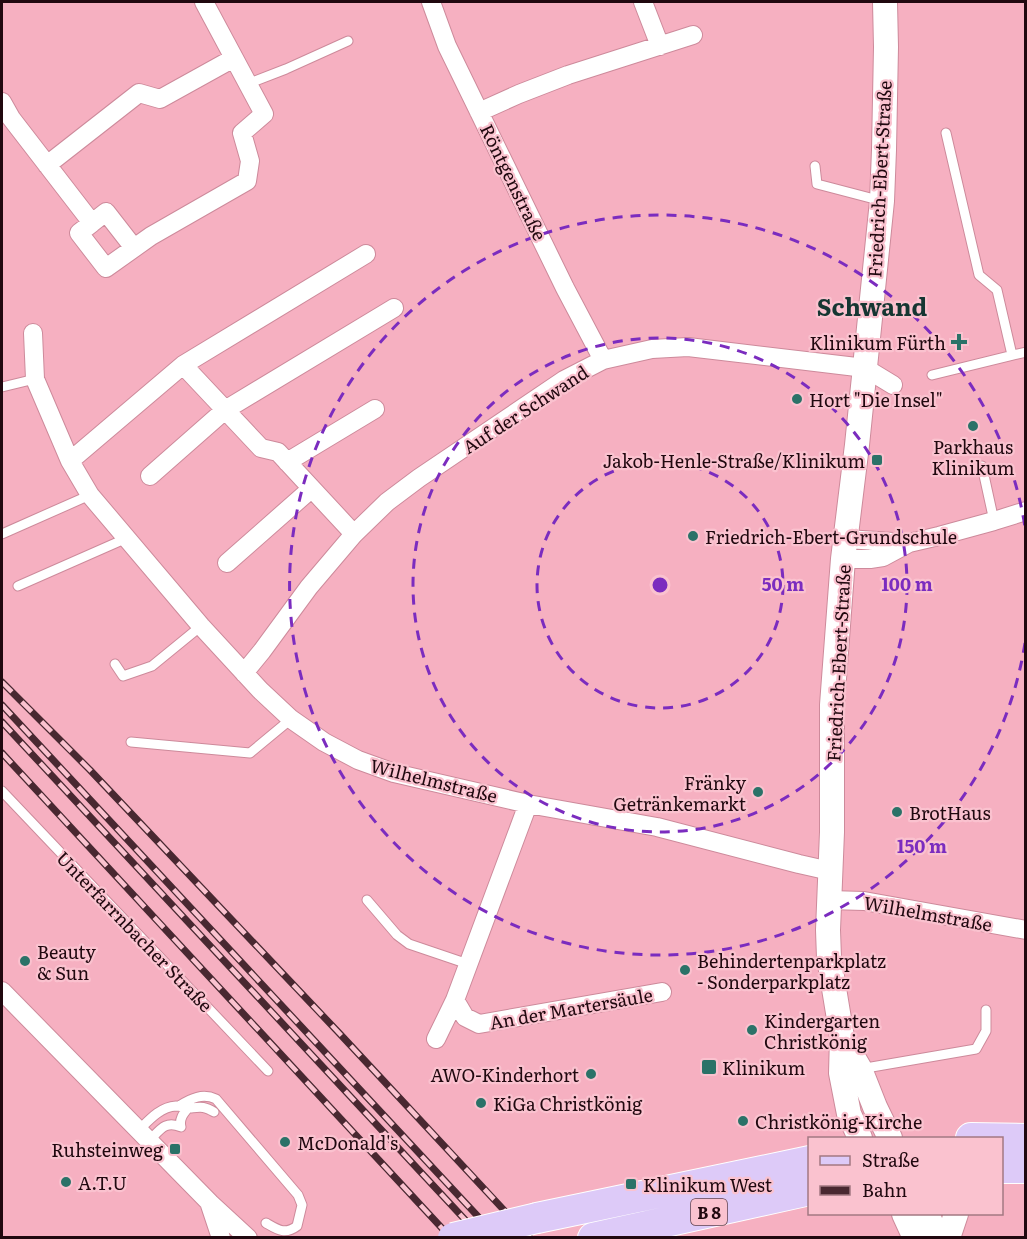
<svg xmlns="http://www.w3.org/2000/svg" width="1027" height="1239" font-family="Literata,serif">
  <rect width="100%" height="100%" fill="#f6b0c1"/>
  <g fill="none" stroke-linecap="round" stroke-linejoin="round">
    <defs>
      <path id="service" d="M 247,84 L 286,69 L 348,41
        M 946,133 L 979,275 L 997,290 L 1012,355
        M 815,166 L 817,184 L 882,201
        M 932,375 L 1026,352
        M 2,387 L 35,379
        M 982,466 L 994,521
        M 2,534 L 90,495
        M 18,586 L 127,538
        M 115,664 L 123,676 L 152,666 L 201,626
        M 131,742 L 250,753 L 291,719
        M 2,791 L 268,1071
        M 367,900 L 397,935 L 409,944 L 468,964
        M 860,1069 L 976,1049 L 986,1031 L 986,1010
        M 179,1106 C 191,1098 203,1093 216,1099 L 298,1195 L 302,1205 L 297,1226 C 285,1235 278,1230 266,1223
        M 139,1130 C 149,1120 160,1107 176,1106 C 181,1106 185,1108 190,1108 C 201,1107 204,1106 214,1112
        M 149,1141 C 160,1130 165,1120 181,1127 C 179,1119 183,1114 188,1108"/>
      <path id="minor" d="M 431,2 L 447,46 L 565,288 L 603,360
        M 643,2 L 660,46
        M 2,102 L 11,118 L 92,223 L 106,212 L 134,248
        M 479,112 L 519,94 L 568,75 L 693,35
        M 47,165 L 139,93 L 160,99 L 234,58
        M 92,223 L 79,233 L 106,268 L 151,236 L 247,181 L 250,161 L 242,133 L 264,114 L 204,2
        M 33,333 L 35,379 L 70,461 L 90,495 L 201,626 L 260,690 L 291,719 L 324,742 L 358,760 L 394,773 L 528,804 L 657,827 L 799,864 L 830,871
        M 183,365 L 261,448 L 278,452 L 354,534
        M 70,461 L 183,365 L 366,254
        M 287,462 L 375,409
        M 150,476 L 225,410 L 394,308
        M 846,539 L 909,543
        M 843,559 L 870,559 L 883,557 L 909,543 L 939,536 L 994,521 L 1026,511
        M 227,563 L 311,489
        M 244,673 L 262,651 L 309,587 L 354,534 L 387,502 L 419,478 L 564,380 L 603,360 L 652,349 L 688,347 L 865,368 L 893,385
        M 829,900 L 864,901 L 1026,930
        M 2,991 L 210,1203 L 248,1238
        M 455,1000 L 465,1017 L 479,1024 L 662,992
        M 436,1039 L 455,1000 L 528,804
        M 210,1205 L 221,1238"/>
      <path id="tertiary" d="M 842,1038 L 860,1069 L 875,1107 L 890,1138
        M 860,1138 L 849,1114 L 841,1073 L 842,1037 L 829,958 L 828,930 L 832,832 L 832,705 L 843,559 L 857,445 L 882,201 L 884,150 L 886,47 L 885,2
        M 904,1214 L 915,1238
        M 927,1214 L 938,1238
        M 948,1238 L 956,1214"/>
      <path id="primary" d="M 971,1138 L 1026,1139
        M 1002,1168 L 1026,1168
        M 537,1218 L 810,1161
        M 593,1238 L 810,1190"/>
    </defs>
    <use href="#service" stroke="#cd8a9b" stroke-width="11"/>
    <use href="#minor" stroke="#cd8a9b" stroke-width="20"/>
    <use href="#tertiary" stroke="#cd8a9b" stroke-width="26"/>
    <use href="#primary" stroke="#fff" stroke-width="32"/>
    <use href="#service" stroke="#fff" stroke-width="9"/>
    <use href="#minor" stroke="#fff" stroke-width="18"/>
    <use href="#tertiary" stroke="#fff" stroke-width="24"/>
    <use href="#primary" stroke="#ddcaf8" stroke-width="30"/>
    <defs>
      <path id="rail" d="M 2,682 L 90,770 L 340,1034 L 530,1238
        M 2,705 L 498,1238
        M 2,722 L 482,1238
        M 2,753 L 451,1238"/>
    </defs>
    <use href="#rail" stroke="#492831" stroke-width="7"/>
    <use href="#rail" stroke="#fac2cf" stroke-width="4.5" stroke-dasharray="14" stroke-linecap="butt"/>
    <defs>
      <path id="primary-bridge" d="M 453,1238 L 537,1218"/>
    </defs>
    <use href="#primary-bridge" stroke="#fff" stroke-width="32" stroke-linecap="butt"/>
    <use href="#primary-bridge" stroke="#ddcaf8" stroke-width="30"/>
  </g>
  <g fill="none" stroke="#7b2cbf" stroke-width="3" stroke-dasharray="10 8">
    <circle cx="660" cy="585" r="123"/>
    <circle cx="660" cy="585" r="247"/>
    <path d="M1025 643A370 370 0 1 1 1025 527"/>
  </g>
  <g fill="#2b7268" stroke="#fac2cf" stroke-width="2">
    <path d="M956 333h6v6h6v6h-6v6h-6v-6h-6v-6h6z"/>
    <circle cx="797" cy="399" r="6"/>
    <circle cx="973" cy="426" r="6"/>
    <rect x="871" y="454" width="12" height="12" rx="3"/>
    <circle cx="693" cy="536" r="6"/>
    <circle cx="758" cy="792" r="6"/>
    <circle cx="897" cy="812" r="6"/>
    <circle cx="25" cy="961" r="6"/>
    <circle cx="685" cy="970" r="6"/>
    <circle cx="752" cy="1030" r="6"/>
    <rect x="701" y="1059" width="16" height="16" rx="3"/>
    <circle cx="591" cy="1074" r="6"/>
    <circle cx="481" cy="1103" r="6"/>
    <circle cx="743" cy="1121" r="6"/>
    <circle cx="285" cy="1142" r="6"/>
    <rect x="169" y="1143" width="12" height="12" rx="3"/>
    <circle cx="66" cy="1182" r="6"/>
    <rect x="625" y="1178" width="12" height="12" rx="3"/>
  </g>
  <g text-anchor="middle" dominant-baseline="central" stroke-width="4.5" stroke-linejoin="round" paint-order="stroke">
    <rect fill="#fac2cf" stroke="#614049" stroke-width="1.5" x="691" y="1199" width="36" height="26" rx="4.5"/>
    <g font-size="16" font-weight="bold" fill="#20080f">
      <text x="709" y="1212">B 8</text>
    </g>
    <g font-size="18" fill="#20080f" stroke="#fac2cf">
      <text transform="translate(879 179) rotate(-87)">Friedrich-Ebert-Straße</text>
      <text transform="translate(514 182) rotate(64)">Röntgenstraße</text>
      <text transform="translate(525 409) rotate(-33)">Auf der Schwand</text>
      <text transform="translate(838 663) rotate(-87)">Friedrich-Ebert-Straße</text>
      <text transform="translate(434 780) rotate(14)">Wilhelmstraße</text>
      <text transform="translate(928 913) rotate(10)">Wilhelmstraße</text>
      <text transform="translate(135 931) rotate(46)">Unterfarrnbacher Straße</text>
      <text transform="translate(571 1008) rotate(-10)">An der Martersäule</text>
    </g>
    <g font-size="18" fill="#20080f" stroke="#fac2cf" text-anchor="start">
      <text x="946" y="342" text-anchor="end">Klinikum Fürth</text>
      <text x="809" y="399">Hort "Die Insel"</text>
      <text x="973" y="446" text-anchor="middle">Parkhaus<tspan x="973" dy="21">Klinikum</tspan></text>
      <text x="865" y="460" text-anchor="end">Jakob-Henle-Straße/Klinikum</text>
      <text x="705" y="536">Friedrich-Ebert-Grundschule</text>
      <text x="746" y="782" text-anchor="end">Fränky<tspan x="746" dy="21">Getränkemarkt</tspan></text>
      <text x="909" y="812">BrotHaus</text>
      <text x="37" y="951">Beauty<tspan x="37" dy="21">&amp; Sun</tspan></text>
      <text x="697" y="960">Behindertenparkplatz<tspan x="697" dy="21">- Sonderparkplatz</tspan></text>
      <text x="764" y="1020">Kindergarten<tspan x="764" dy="21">Christkönig</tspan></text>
      <text x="722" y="1067">Klinikum</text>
      <text x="579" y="1074" text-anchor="end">AWO-Kinderhort</text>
      <text x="493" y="1103">KiGa Christkönig</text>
      <text x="755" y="1121">Christkönig-Kirche</text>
      <text x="297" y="1142">McDonald's</text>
      <text x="163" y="1149" text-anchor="end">Ruhsteinweg</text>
      <text x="78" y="1182">A.T.U</text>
      <text x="643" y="1184">Klinikum West</text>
    </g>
    <g font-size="24" font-weight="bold" fill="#153632" stroke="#fac2cf">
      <text x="872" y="305">Schwand</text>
    </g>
  </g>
  <circle cx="660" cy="585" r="9" fill="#7b2cbf" stroke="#fac2cf" stroke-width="3"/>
  <g font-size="18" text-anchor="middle" font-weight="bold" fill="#7b2cbf" stroke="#fac2cf" stroke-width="4.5" stroke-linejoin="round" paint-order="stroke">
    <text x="783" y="591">50 m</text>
    <text x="907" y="591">100 m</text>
    <text x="922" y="853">150 m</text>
  </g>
  <rect width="1027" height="1239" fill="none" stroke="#20080f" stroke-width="6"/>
  <rect x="808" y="1137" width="195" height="78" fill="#fac2cf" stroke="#a37882" stroke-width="1.5"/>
  <rect x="820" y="1156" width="30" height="9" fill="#ddcaf8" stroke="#a37882" stroke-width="1.5"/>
  <text x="862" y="1167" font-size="18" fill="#20080f">Straße</text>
  <rect x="820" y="1186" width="30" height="9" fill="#492831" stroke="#a37882" stroke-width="1.5"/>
  <text x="862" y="1197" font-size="18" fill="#20080f">Bahn</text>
</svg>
